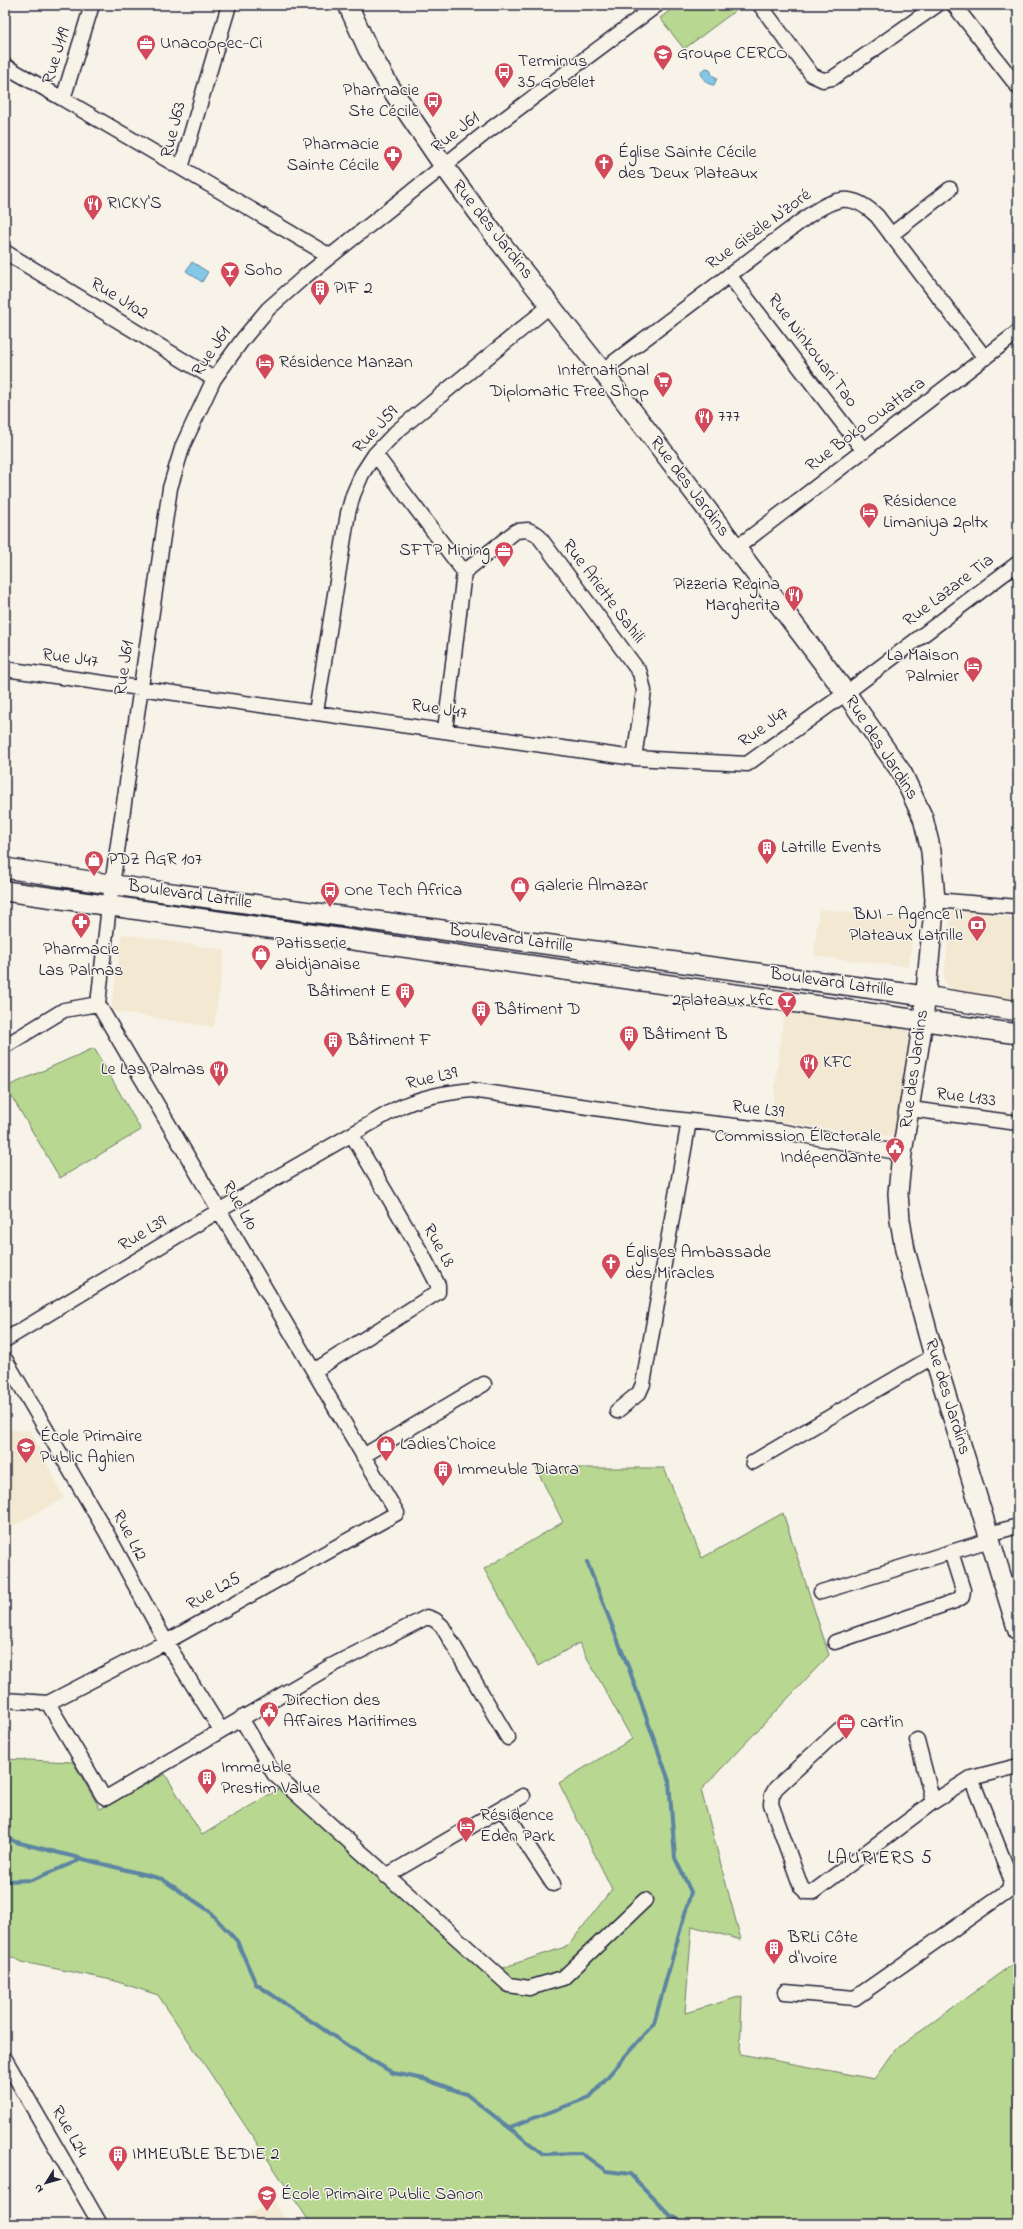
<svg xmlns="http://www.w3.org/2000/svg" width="1023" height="2229" font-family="'Indie Flower',sans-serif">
  <rect width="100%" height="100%" fill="#f7f3e8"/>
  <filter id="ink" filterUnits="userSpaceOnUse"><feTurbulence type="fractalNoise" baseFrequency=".025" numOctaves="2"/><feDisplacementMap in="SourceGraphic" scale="8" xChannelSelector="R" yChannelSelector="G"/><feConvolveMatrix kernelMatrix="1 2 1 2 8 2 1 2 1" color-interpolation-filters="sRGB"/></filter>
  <g filter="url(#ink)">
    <path fill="#f3e8d2" d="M 819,909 L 914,920 L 909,967 L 814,956 Z
      M 952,909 L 1018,918 L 1018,1001 L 955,991 L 945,983 L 944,975 Z
      M 122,934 L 225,950 L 214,1027 L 111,1011 Z
      M 784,1012 L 909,1027 L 896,1137 L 771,1121 Z
      M 5,1429 L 31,1431 L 64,1498 L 8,1529 L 5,1529 Z
      M 274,2201 L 288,2224 L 231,2224 Z"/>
    <path fill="#b8d790" stroke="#6d7c66" d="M 677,5 L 743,5 L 684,49 L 660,18 Z
      M 94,1048 L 141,1130 L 60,1178 L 6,1087 Z
      M 536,1468 L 664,1468 L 702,1558 L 783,1513 L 829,1655 L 701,1790 L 741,1940 L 692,1926 L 685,2013 L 742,1996 L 740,2054 L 874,2079 L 896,2049 L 1018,1960 L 1018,2224 L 311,2224 L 158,1995 L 112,1980 L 22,1962 L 5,1954 L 5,1759 L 73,1762 L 100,1809 L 165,1774 L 202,1835 L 290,1782 L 499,1969 L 568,1946 L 612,1889 L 559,1783 L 632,1739 L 579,1643 L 538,1666 L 484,1569 L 563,1522 Z"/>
    <path fill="#85c7e6" stroke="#5d85a2" d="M 706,68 L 710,69 L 712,75 L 717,78 L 714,85 C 707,85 701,78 701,71 Z
      M 192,262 L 208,272 L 202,282 L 186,271 Z"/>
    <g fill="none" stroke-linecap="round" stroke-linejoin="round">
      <path stroke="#5d85a2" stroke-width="4" d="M 5,1837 L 16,1842 L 162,1879 L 208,1910 L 237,1941 L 256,1984 L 351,2048 L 393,2073 L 424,2079 L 466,2094 L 543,2154 L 581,2153 L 606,2171 L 630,2174 L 670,2215 L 687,2224
        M 5,1881 L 32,1880 L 82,1859
        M 510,2127 L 590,2097 L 654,2023 L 691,1892 L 675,1858 L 669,1781 L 629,1669 L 587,1562"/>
      <defs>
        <path id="minor" d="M 229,5 L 181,168 L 330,256
          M 760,5 L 812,75 L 823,80 L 833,78 L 937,5
          M 954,5 L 1018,87
          M 5,66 L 63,99 L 92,5
          M 63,99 L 181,168
          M 891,235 L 950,189
          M 5,252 L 214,379
          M 729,275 L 864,451
          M 602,371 L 808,216 C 835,198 851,191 877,216 L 985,358
          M 375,454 L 464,572 L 445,730
          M 735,549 L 1018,332
          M 464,572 L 516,531 L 528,530 L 537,534 L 640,673 L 644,691 L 634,758
          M 5,669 L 634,758 L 747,764 L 846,693 L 1018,563
          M 316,712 L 348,513 L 353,495 L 362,474 L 375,454 L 396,432 L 551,305
          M 935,900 L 1018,907
          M 5,1046 L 64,1010 L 98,1004
          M 910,1109 L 1018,1123
          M 5,1340 L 220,1210 L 394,1110 C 419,1097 444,1093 472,1090 L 656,1117 L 779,1131 L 902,1153
          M 5,1359 L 105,1530 L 166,1642 L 221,1730
          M 314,1371 L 438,1292 L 438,1285 L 422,1254 L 352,1135
          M 617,1411 L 639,1393 L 643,1384 L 689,1121
          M 363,1456 L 484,1384
          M 753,1462 L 934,1356
          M 989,1534 L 1018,1526
          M 821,1592 L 990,1540
          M 835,1642 L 955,1601 L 962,1597 L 963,1590 L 951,1552
          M 5,1700 L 48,1703
          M 48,1703 L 166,1642 L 397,1513 L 98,1004 L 109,906 L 170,488 L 183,445 L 214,379 L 243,339 L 268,309 L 303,278 L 484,134 L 657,5
          M 48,1703 L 103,1796 L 106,1798 L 331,1666 L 427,1617 L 435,1620 L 442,1626 L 508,1738
          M 241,1718 L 274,1774 L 509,1985 L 529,1988 L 563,1978 L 645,1900
          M 839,1730 L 776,1788 L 772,1795 L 771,1804 L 801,1887 L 806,1892 L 813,1892 L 933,1802 L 971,1778 L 1018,1766
          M 917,1740 L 933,1802
          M 503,1808 L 553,1884
          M 386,1876 L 523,1796
          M 785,1992 L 855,1998 L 1009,1890 L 1011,1879 L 971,1778
          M 5,2059 L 100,2224"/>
        <path id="secondary" d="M 348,5 L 368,49 L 388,84 L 444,166 L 496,237 L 602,371 L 846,693 L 902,773 L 923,818 L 931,851 L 935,900 L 923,1021 L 902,1153 L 898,1193 L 900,1220 L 905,1250 L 934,1356 L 1018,1631
          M 5,868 L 135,888 L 925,996 L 1018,1011
          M 5,891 L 1018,1034"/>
      </defs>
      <use href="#minor" stroke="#22223b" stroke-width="17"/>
      <use href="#secondary" stroke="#22223b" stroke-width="22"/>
      <use href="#minor" stroke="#f7f3e8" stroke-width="14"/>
      <use href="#secondary" stroke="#f7f3e8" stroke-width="19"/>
    </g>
  </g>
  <defs>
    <symbol id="office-pin" viewBox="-11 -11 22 30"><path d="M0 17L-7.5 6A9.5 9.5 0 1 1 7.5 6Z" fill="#d1495b" stroke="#f7f3e8"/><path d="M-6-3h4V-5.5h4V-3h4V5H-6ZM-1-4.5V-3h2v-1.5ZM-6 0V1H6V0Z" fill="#fff"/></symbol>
    <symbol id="school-pin" viewBox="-11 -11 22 30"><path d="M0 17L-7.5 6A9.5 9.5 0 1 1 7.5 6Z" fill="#d1495b" stroke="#f7f3e8"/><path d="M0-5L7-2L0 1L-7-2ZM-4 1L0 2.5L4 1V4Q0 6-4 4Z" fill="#fff"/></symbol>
    <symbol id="bus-pin" viewBox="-11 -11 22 30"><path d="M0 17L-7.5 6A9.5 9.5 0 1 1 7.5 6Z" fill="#d1495b" stroke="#f7f3e8"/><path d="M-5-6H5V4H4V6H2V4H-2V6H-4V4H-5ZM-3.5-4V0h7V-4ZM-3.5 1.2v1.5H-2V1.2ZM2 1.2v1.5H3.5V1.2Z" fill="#fff"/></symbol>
    <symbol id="pharmacy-pin" viewBox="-11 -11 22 30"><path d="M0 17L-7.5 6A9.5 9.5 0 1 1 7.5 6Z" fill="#d1495b" stroke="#f7f3e8"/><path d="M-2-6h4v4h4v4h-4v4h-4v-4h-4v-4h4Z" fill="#fff"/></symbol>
    <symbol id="church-pin" viewBox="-11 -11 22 30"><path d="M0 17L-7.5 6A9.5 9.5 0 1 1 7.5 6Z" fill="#d1495b" stroke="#f7f3e8"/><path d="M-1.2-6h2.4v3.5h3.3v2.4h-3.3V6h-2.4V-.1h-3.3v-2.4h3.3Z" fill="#fff"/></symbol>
    <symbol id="restaurant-pin" viewBox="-11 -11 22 30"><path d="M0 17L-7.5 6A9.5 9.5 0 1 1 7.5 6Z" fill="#d1495b" stroke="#f7f3e8"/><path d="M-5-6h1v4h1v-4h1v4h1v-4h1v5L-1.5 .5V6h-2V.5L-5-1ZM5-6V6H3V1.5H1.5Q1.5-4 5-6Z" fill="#fff"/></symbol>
    <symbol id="bar-pin" viewBox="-11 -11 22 30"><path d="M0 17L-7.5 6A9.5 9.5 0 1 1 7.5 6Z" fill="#d1495b" stroke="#f7f3e8"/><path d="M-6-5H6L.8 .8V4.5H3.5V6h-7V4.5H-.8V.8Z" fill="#fff"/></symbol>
    <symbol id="building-pin" viewBox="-11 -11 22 30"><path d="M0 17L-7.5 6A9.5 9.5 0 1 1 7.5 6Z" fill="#d1495b" stroke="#f7f3e8"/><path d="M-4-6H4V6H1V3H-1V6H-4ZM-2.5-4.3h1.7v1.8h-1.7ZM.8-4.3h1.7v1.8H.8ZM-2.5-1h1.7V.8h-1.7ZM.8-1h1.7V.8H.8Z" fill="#fff"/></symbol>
    <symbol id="hotel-pin" viewBox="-11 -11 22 30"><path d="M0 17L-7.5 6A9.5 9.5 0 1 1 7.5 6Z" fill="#d1495b" stroke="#f7f3e8"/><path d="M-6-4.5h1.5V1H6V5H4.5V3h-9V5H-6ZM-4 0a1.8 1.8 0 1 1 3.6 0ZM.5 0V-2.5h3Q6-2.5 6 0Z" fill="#fff"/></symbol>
    <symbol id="supermarket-pin" viewBox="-11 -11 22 30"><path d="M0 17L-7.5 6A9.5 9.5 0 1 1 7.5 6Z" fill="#d1495b" stroke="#f7f3e8"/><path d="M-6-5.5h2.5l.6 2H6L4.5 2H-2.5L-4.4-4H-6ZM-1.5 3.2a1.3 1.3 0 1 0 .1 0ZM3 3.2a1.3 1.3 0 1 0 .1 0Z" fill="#fff"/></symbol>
    <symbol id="shop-pin" viewBox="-11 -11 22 30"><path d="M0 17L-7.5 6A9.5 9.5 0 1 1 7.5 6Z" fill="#d1495b" stroke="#f7f3e8"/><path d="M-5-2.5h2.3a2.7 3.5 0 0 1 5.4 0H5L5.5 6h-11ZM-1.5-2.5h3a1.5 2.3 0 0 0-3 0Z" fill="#fff"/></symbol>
    <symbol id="bank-pin" viewBox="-11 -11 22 30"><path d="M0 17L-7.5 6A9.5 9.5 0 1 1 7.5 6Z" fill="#d1495b" stroke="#f7f3e8"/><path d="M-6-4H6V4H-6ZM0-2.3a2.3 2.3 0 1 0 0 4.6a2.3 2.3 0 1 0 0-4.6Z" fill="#fff"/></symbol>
    <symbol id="civic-pin" viewBox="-11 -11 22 30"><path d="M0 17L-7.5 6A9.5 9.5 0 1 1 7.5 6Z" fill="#d1495b" stroke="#f7f3e8"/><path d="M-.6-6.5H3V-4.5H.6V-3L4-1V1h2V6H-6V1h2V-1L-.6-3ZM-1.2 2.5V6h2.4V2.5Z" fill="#fff"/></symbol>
  </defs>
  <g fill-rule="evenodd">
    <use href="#office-pin" x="135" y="33" width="22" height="30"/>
    <use href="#school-pin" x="652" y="43" width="22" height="30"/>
    <use href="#bus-pin" x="493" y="61" width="22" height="30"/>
    <use href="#bus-pin" x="422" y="90" width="22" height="30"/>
    <use href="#pharmacy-pin" x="382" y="144" width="22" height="30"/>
    <use href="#church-pin" x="593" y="152" width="22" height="30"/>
    <use href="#restaurant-pin" x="82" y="193" width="22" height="30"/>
    <use href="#bar-pin" x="219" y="260" width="22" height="30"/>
    <use href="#building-pin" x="309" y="278" width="22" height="30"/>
    <use href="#hotel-pin" x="254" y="352" width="22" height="30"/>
    <use href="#supermarket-pin" x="652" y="370" width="22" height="30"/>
    <use href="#restaurant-pin" x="693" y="406" width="22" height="30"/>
    <use href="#hotel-pin" x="858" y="501" width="22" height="30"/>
    <use href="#office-pin" x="493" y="540" width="22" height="30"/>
    <use href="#restaurant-pin" x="783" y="584" width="22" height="30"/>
    <use href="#hotel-pin" x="962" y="655" width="22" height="30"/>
    <use href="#building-pin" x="756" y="837" width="22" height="30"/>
    <use href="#shop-pin" x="83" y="849" width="22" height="30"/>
    <use href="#shop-pin" x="509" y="875" width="22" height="30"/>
    <use href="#bus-pin" x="319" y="880" width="22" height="30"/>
    <use href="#pharmacy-pin" x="70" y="911" width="22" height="30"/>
    <use href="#bank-pin" x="966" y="914" width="22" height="30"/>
    <use href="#shop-pin" x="250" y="943" width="22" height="30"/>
    <use href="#building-pin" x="394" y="981" width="22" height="30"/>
    <use href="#bar-pin" x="776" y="990" width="22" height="30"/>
    <use href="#building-pin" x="470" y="999" width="22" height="30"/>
    <use href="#building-pin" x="618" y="1024" width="22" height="30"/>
    <use href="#building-pin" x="322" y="1030" width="22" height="30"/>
    <use href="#restaurant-pin" x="798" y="1052" width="22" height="30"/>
    <use href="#restaurant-pin" x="208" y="1059" width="22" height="30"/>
    <use href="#civic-pin" x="884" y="1136" width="22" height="30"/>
    <use href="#church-pin" x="600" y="1252" width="22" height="30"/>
    <use href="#shop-pin" x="375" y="1434" width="22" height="30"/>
    <use href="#school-pin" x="15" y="1436" width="22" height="30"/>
    <use href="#building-pin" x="432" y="1459" width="22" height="30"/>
    <use href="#civic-pin" x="258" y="1700" width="22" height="30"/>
    <use href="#office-pin" x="835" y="1712" width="22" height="30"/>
    <use href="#building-pin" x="196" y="1767" width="22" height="30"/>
    <use href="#hotel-pin" x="455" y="1815" width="22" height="30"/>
    <use href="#building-pin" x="763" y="1937" width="22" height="30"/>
    <use href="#building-pin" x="107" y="2144" width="22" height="30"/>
    <use href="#school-pin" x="256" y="2184" width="22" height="30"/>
  </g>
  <g text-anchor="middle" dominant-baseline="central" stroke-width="3" stroke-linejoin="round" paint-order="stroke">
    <g font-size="18" fill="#22223b" stroke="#f7f3e8" text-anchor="start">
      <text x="160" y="44">Unacoopec-Ci</text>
      <text x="677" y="54">Groupe CERCO</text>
      <text x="518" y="62">Terminus<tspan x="518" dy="21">35 Gobelet</tspan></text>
      <text x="419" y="91" text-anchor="end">Pharmacie<tspan x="419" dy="21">Ste Cécile</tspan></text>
      <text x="379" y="145" text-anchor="end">Pharmacie<tspan x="379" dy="21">Sainte Cécile</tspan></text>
      <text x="618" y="153">Église Sainte Cécile<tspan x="618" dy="21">des Deux Plateaux</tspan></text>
      <text x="107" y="204">RICKY'S</text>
      <text x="244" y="271">Soho</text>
      <text x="334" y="289">PIF 2</text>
      <text x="279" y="363">Résidence Manzan</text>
      <text x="649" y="371" text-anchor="end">International<tspan x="649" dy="21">Diplomatic Free Shop</tspan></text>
      <text x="718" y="417">777</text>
      <text x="883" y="502">Résidence<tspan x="883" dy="21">Limaniya 2pltx</tspan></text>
      <text x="490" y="551" text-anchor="end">SFTP Mining</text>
      <text x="780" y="585" text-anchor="end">Pizzeria Regina<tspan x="780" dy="21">Margherita</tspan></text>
      <text x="959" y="656" text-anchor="end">La Maison<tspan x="959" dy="21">Palmier</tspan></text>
      <text x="781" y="848">Latrille Events</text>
      <text x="108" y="860">PDZ AGR 107</text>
      <text x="534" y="886">Galerie Almazar</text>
      <text x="344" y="891">One Tech Africa</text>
      <text x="963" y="915" text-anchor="end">BNI - Agence II<tspan x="963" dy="21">Plateaux Latrille</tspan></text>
      <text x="275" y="944">Patisserie<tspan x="275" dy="21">abidjanaise</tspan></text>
      <text x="81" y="950" text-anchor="middle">Pharmacie<tspan x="81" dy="21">Las Palmas</tspan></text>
      <text x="391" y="992" text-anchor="end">Bâtiment E</text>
      <text x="773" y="1001" text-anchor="end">2plateaux kfc</text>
      <text x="495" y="1010">Bâtiment D</text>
      <text x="643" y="1035">Bâtiment B</text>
      <text x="347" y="1041">Bâtiment F</text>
      <text x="823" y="1063">KFC</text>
      <text x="205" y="1070" text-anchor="end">Le Las Palmas</text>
      <text x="881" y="1137" text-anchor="end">Commission Électorale<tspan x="881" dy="21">Indépendante</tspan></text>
      <text x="625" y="1253">Églises Ambassade<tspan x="625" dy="21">des Miracles</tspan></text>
      <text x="40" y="1437">École Primaire<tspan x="40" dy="21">Public Aghien</tspan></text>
      <text x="400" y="1445">Ladies'Choice</text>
      <text x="457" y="1470">Immeuble Diarra</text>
      <text x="283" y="1701">Direction des<tspan x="283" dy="21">Affaires Maritimes</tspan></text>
      <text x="860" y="1723">cart’in</text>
      <text x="221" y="1768">Immeuble<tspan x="221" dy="21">Prestim Value</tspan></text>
      <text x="480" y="1816">Résidence<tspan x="480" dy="21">Eden Park</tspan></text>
      <text x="788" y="1938">BRLi Côte<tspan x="788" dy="21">d'Ivoire</tspan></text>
      <text x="132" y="2155">IMMEUBLE BEDIE 2</text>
      <text x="281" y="2195">École Primaire Public Sanon</text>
    </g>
    <g font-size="18" fill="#22223b" stroke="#f7f3e8">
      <text transform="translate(57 56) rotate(-73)">Rue J119</text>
      <text transform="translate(174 130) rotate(-76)">Rue J63</text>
      <text transform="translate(456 133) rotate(-38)">Rue J61</text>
      <text transform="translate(492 230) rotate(52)">Rue des Jardins</text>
      <text transform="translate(759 230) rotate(-36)">Rue Gisèle N'zoré</text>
      <text transform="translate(119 299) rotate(31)">Rue J102</text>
      <text transform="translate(812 351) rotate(53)">Rue Ninkouari Tao</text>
      <text transform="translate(212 352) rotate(-56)">Rue J61</text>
      <text transform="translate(866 425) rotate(-37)">Rue Boko Ouattara</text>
      <text transform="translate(376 430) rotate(-47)">Rue J59</text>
      <text transform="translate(689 487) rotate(53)">Rue des Jardins</text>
      <text transform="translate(949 591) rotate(-37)">Rue Lazare Tia</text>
      <text transform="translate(603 592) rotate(53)">Rue Ariette Sahili</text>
      <text transform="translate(70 659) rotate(8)">Rue J47</text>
      <text transform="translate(125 668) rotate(-82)">Rue J61</text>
      <text transform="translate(439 710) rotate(9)">Rue J47</text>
      <text transform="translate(764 728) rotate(-35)">Rue J47</text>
      <text transform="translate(881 748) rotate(57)">Rue des Jardins</text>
      <text transform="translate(190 895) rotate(8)">Boulevard Latrille</text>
      <text transform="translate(511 939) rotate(8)">Boulevard Latrille</text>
      <text transform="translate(832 983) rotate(8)">Boulevard Latrille</text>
      <text transform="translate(915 1069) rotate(-82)">Rue des Jardins</text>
      <text transform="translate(432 1079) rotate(-13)">Rue L39</text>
      <text transform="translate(966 1098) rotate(7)">Rue L133</text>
      <text transform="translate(758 1110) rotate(7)">Rue L39</text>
      <text transform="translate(239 1206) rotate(60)">Rue L10</text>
      <text transform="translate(143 1234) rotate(-31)">Rue L39</text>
      <text transform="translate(438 1246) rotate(61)">Rue L8</text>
      <text transform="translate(947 1397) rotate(73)">Rue des Jardins</text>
      <text transform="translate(129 1536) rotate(62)">Rue L12</text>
      <text transform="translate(214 1592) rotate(-30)">Rue L25</text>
      <text transform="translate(69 2132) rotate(60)">Rue L24</text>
    </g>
    <g font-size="19" letter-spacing="1" fill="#22223b" stroke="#f7f3e8">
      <text x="880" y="1858">LAURIERS 5</text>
    </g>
  </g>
  <rect width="1023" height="2229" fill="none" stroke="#f7f3e8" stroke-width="20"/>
  <rect x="10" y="10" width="1003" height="2209" fill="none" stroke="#22223b" stroke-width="1.5" filter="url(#ink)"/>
  <g transform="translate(46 2183) rotate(233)" stroke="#f7f3e8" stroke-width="3" paint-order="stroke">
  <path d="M0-3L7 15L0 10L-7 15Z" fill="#22223b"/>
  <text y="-6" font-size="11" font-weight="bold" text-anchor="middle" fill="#22223b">N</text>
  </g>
</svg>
